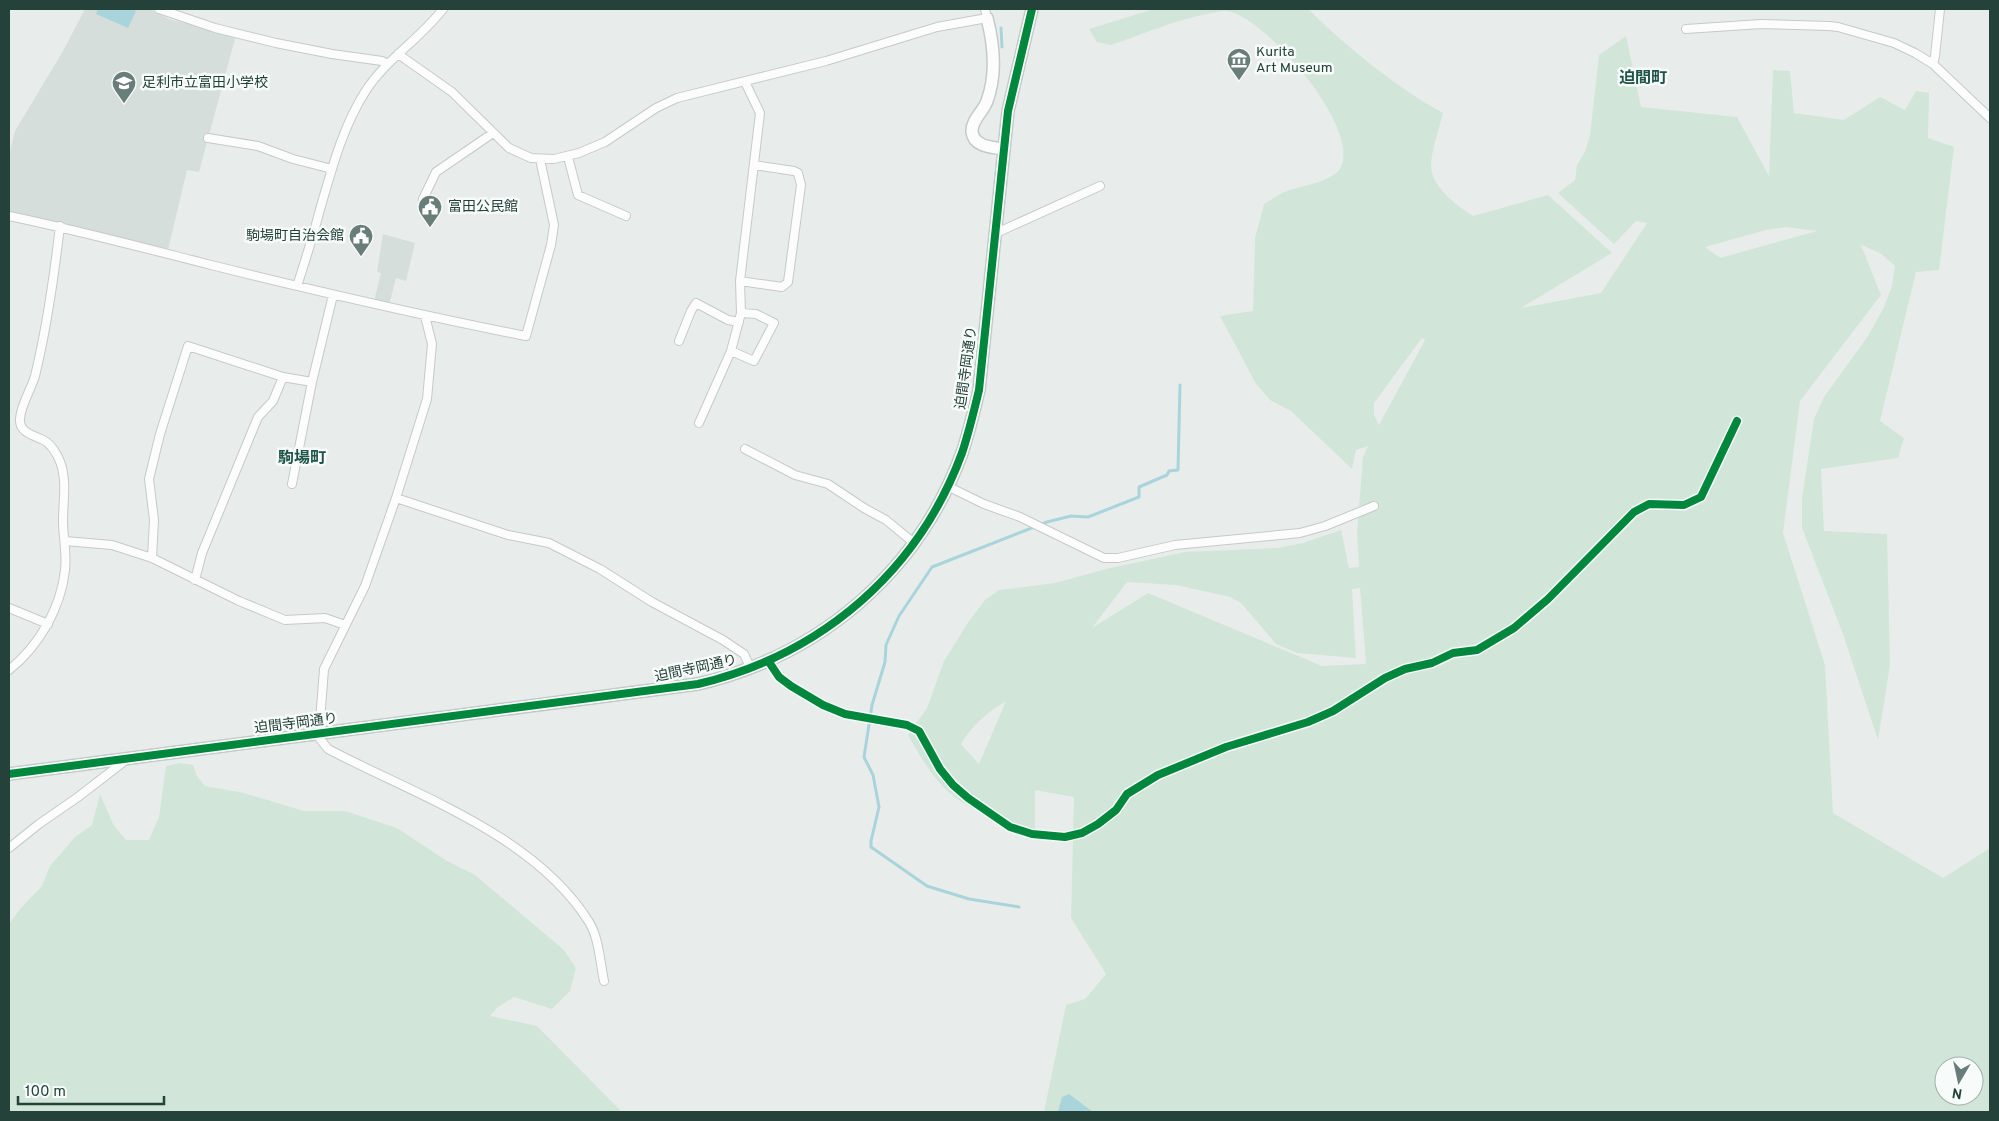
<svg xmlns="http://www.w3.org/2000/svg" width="1999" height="1121" font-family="Overpass,'Noto Sans JP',sans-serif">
  <rect width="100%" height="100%" fill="#e8edeb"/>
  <path fill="#d6dedb" d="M 85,9 L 150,9 L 169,19 L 233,36 L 235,39 L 199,172 L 187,170 L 168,250 L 84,228 L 9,212 L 9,155 L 15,131 L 63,51 Z
    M 383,234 L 415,243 L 406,281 L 396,278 L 389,305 L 374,301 L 381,273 L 377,272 Z"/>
  <path fill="#d1e6d8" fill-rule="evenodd" d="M 1154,9 L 1308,9 C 1349,49 1393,85 1443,113 C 1439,129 1433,146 1431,163 C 1429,185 1457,206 1473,216 L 1548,195 L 1612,253 L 1521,308 L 1601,293 L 1647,223 L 1636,221 L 1614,244 L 1558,193 L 1575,180 L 1577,165 L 1585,152 L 1590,135 L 1599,55 L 1626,36 L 1641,107 L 1737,117 L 1769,176 L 1773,70 L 1790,71 L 1794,113 L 1844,120 L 1880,97 L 1905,110 L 1916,91 L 1929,93 L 1928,138 L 1954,147 L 1939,270 L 1916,272 L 1880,421 L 1904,438 L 1898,458 L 1821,469 L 1824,531 L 1887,534 L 1890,665 L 1878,740 L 1843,634 L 1802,528 L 1802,498 L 1814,419 L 1824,397 L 1868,336 L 1884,307 L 1892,286 L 1895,266 L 1880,253 L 1861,245 L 1881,295 L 1800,401 L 1783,533 L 1825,665 L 1833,813 L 1943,878 L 1990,848 L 1990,1112 L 1044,1112 L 1066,1005 L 1085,999 L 1106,974 L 1071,918 L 1074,797 L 1035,790 L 1035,830 C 1009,822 971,812 951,794 C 932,778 920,756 908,735 L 927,708 L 944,661 L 969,621 L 985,600 L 999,590 L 1055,583 L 1106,569 L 1185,552 L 1278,548 L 1303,543 L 1341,530 L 1349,568 L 1359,567 L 1357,533 L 1363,457 L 1368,446 L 1356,450 L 1352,469 L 1291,411 L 1270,400 L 1256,384 L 1220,316 L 1253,311 L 1255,238 L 1264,204 C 1271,200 1279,194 1287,191 C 1301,186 1329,182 1339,170 C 1366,133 1265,16 1227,11 C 1222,10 1216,13 1212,13 C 1177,19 1144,34 1111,45 L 1097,42 L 1089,29 ZM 1786,227 L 1817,231 L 1720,258 L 1705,247 L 1766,230 ZM 1422,338 L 1425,340 L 1379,425 L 1374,415 L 1374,403 ZM 1127,582 L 1176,585 L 1230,597 L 1241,603 L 1276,644 L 1297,653 L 1356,658 L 1352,589 L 1360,588 L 1366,664 L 1322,666 L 1148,593 L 1092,628 ZM 1006,701 L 979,764 L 961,744 C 972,725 987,713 1006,701 ZM 1944,1066 L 1974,1066 L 1974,1096 L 1944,1096 Z
    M 180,763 L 193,765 L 197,776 L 205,786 L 244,793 L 304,811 L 345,811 L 397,828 L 447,861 L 475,875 L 564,950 L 576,968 L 570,991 L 552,1009 L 514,997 L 498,1007 L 490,1016 L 537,1026 L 622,1112 L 9,1112 L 9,924 L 20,909 L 42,886 L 50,866 L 75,837 L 92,825 L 100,794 L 113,824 L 126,840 L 149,840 L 159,817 L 166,766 Z"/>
  <path fill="#a9d4db" d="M 98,9 L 131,9 L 136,11 L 128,28 L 96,14 Z
    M 1069,1094 L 1093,1112 L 1058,1112 L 1062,1097 Z"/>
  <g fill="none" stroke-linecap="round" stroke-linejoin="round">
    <path stroke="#a9d4db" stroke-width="3" d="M 1001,28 L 1002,47
      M 1019,907 L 969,899 L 927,886 L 871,847 L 871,841 L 879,807 L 873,775 L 864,757 L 872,705 L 885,662 L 886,645 L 899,616 L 932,567 L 1047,522 L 1071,516 L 1088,517 L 1139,497 L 1139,487 L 1167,475 L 1169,471 L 1178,470 L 1180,385"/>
    <defs>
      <path id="street" d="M 159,9 L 215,28 L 276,43 L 332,54 L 382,61 L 388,64
        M 1686,29 L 1761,24 L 1829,26 L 1838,27 L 1894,43 L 1915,53 L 1933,64 L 1990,118
        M 398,54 L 452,92 L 509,148 L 531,158 L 554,159 L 579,153 L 605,142 L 656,108 L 677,98 L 826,61 L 937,27 L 987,18 L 985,9
        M 1933,64 L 1935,56 L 1940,9
        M 208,138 L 258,146 L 293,159 L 332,169
        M 568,157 L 578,195 L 626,216
        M 423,199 L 436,172 L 493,133
        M 9,216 C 77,230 144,248 211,265 C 316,291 420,315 526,336 L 551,245 L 554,225 L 540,159
        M 994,234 L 1100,186
        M 740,281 L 782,287 L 788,282 L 801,185 L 798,173 L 794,171 L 754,165
        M 297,286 C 305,261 313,237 319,213 C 331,172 342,128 365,92 C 385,60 420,39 443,9
        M 679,341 L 691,311 L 696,303 L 728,320 L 739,322
        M 731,351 L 754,361 L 774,323 L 756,314 L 741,313
        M 699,423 L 731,351 L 741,313 L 740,281 L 760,113 L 745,82
        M 745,449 L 795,475 L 828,484 L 864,508 L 886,520 L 914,543
        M 292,484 L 312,382 L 333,295
        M 947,486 L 984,504 L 1020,517 L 1104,558 L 1118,558 L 1175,545 L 1300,533 L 1325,526 L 1374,506
        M 396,498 L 427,399 L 432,344 L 425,316
        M 65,541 L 112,545 L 152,558 L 239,601 L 285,620 L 325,618 L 345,625
        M 152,558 L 154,520 L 149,479 L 160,434 L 188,346 L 283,377
        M 195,580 L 202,553 L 258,417 L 273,401 L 283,377 L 312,382
        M 9,608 L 48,624
        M 769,662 L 779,677 L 791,686 L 823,705 L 845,714 L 907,725 L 919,731 L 940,769 L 953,785 L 968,798 L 1010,827 L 1032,834 L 1065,837 L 1082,833 L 1098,824 L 1116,810 L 1127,794 L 1158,775 L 1226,747 L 1308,722 L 1333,711 L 1385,678 L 1405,669 L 1432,663 L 1453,653 L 1477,650 L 1514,628 L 1548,599 L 1634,512 L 1649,504 L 1684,505 L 1701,497 L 1737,421
        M 9,670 C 39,646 61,608 65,570 C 67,553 63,537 63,521 C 63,499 68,477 58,457 C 55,451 50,443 43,440 C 34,435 19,433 20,419 C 21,404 31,390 35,376 C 47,327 54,277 60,226
        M 9,848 L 39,824 L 78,797 L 126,760
        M 604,981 C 600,962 599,938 589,922 C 534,834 415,795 328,749 L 320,739 L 319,734 L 324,669 L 365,586 L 396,498 L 508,535 L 549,543 L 600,569 L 652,602 L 723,640 L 744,654 L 751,669"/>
      <path id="secondary" d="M 987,18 C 994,45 997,74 987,101 C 984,111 971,120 972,132 C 974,147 992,147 1003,149
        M 9,774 L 698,684 C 821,655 918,572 962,453 C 969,432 974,411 979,390 L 1008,111 L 1032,9"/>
    </defs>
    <use href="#street" stroke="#c5cac8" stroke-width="10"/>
    <use href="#secondary" stroke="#c3cbc8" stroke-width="14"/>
    <use href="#street" stroke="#fcfcfc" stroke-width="8"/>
    <use href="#secondary" stroke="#fcfcfc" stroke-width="11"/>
    <defs>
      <path id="cycleway" d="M 769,662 L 779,677 L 791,686 L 823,705 L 845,714 L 907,725 L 919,731 L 940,769 L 953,785 L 968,798 L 1010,827 L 1032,834 L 1065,837 L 1082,833 L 1098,824 L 1116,810 L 1127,794 L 1158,775 L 1226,747 L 1308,722 L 1333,711 L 1385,678 L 1405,669 L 1432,663 L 1453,653 L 1477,650 L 1514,628 L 1548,599 L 1634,512 L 1649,504 L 1684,505 L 1701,497 L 1737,421
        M 9,774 L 698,684 C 821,655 918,572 962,453 C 969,432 974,411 979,390 L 1008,111 L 1032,9"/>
    </defs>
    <use href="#cycleway" stroke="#f7fbf9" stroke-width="11"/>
    <use href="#cycleway" stroke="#00873e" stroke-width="8"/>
  </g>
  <defs>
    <symbol id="museum-pin" viewBox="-11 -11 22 30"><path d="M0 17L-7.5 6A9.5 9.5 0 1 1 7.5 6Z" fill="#697e78" stroke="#f7fbf9"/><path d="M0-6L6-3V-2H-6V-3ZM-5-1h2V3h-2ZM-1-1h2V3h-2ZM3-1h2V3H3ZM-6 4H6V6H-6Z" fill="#fff"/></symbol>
    <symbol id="school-pin" viewBox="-11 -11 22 30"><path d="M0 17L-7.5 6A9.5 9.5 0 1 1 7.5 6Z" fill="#697e78" stroke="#f7fbf9"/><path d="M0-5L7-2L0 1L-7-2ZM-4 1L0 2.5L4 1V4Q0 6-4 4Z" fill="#fff"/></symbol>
    <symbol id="civic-pin" viewBox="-11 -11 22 30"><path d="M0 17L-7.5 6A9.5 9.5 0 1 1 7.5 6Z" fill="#697e78" stroke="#f7fbf9"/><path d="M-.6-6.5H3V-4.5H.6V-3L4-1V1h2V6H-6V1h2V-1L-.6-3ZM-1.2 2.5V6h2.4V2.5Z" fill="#fff"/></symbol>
  </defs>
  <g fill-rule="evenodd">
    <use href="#museum-pin" x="1225" y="46" width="28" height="38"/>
    <use href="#school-pin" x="110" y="69" width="28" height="38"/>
    <use href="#civic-pin" x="416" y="193" width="28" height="38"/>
    <use href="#civic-pin" x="347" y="222" width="28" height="38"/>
  </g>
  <g text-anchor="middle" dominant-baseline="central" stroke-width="5" stroke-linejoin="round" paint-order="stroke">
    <g font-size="14" fill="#24423a" stroke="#f7fbf9" text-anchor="start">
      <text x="1256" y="52">Kurita<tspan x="1256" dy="16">Art Museum</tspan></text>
      <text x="142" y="83">足利市立富田小学校</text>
      <text x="448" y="207">富田公民館</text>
      <text x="344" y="236" text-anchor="end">駒場町自治会館</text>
    </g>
    <g font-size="14" fill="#24423a" stroke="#f7fbf9">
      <text transform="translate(967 368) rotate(-82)">迫間寺岡通り</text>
      <text transform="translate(696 669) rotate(-12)">迫間寺岡通り</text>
      <text transform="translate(296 724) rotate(-7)">迫間寺岡通り</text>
    </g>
    <g font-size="16" font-weight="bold" fill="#1f5548" stroke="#f7fbf9">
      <text x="1643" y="79">迫間町</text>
      <text x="302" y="459">駒場町</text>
    </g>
  </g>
  <rect width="1999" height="1121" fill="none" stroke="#24423a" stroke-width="20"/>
  <g transform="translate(1959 1081) rotate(189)"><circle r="24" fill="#f7fbf9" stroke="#a3b1ad"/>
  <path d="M0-4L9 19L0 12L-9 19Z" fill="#697e78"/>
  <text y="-8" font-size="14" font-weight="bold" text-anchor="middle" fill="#24423a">N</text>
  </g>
  <path d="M18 1096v8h146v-8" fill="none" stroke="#24423a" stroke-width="2.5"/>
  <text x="25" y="1096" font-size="15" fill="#24423a" stroke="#f7fbf9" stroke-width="4" paint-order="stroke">100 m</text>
</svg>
